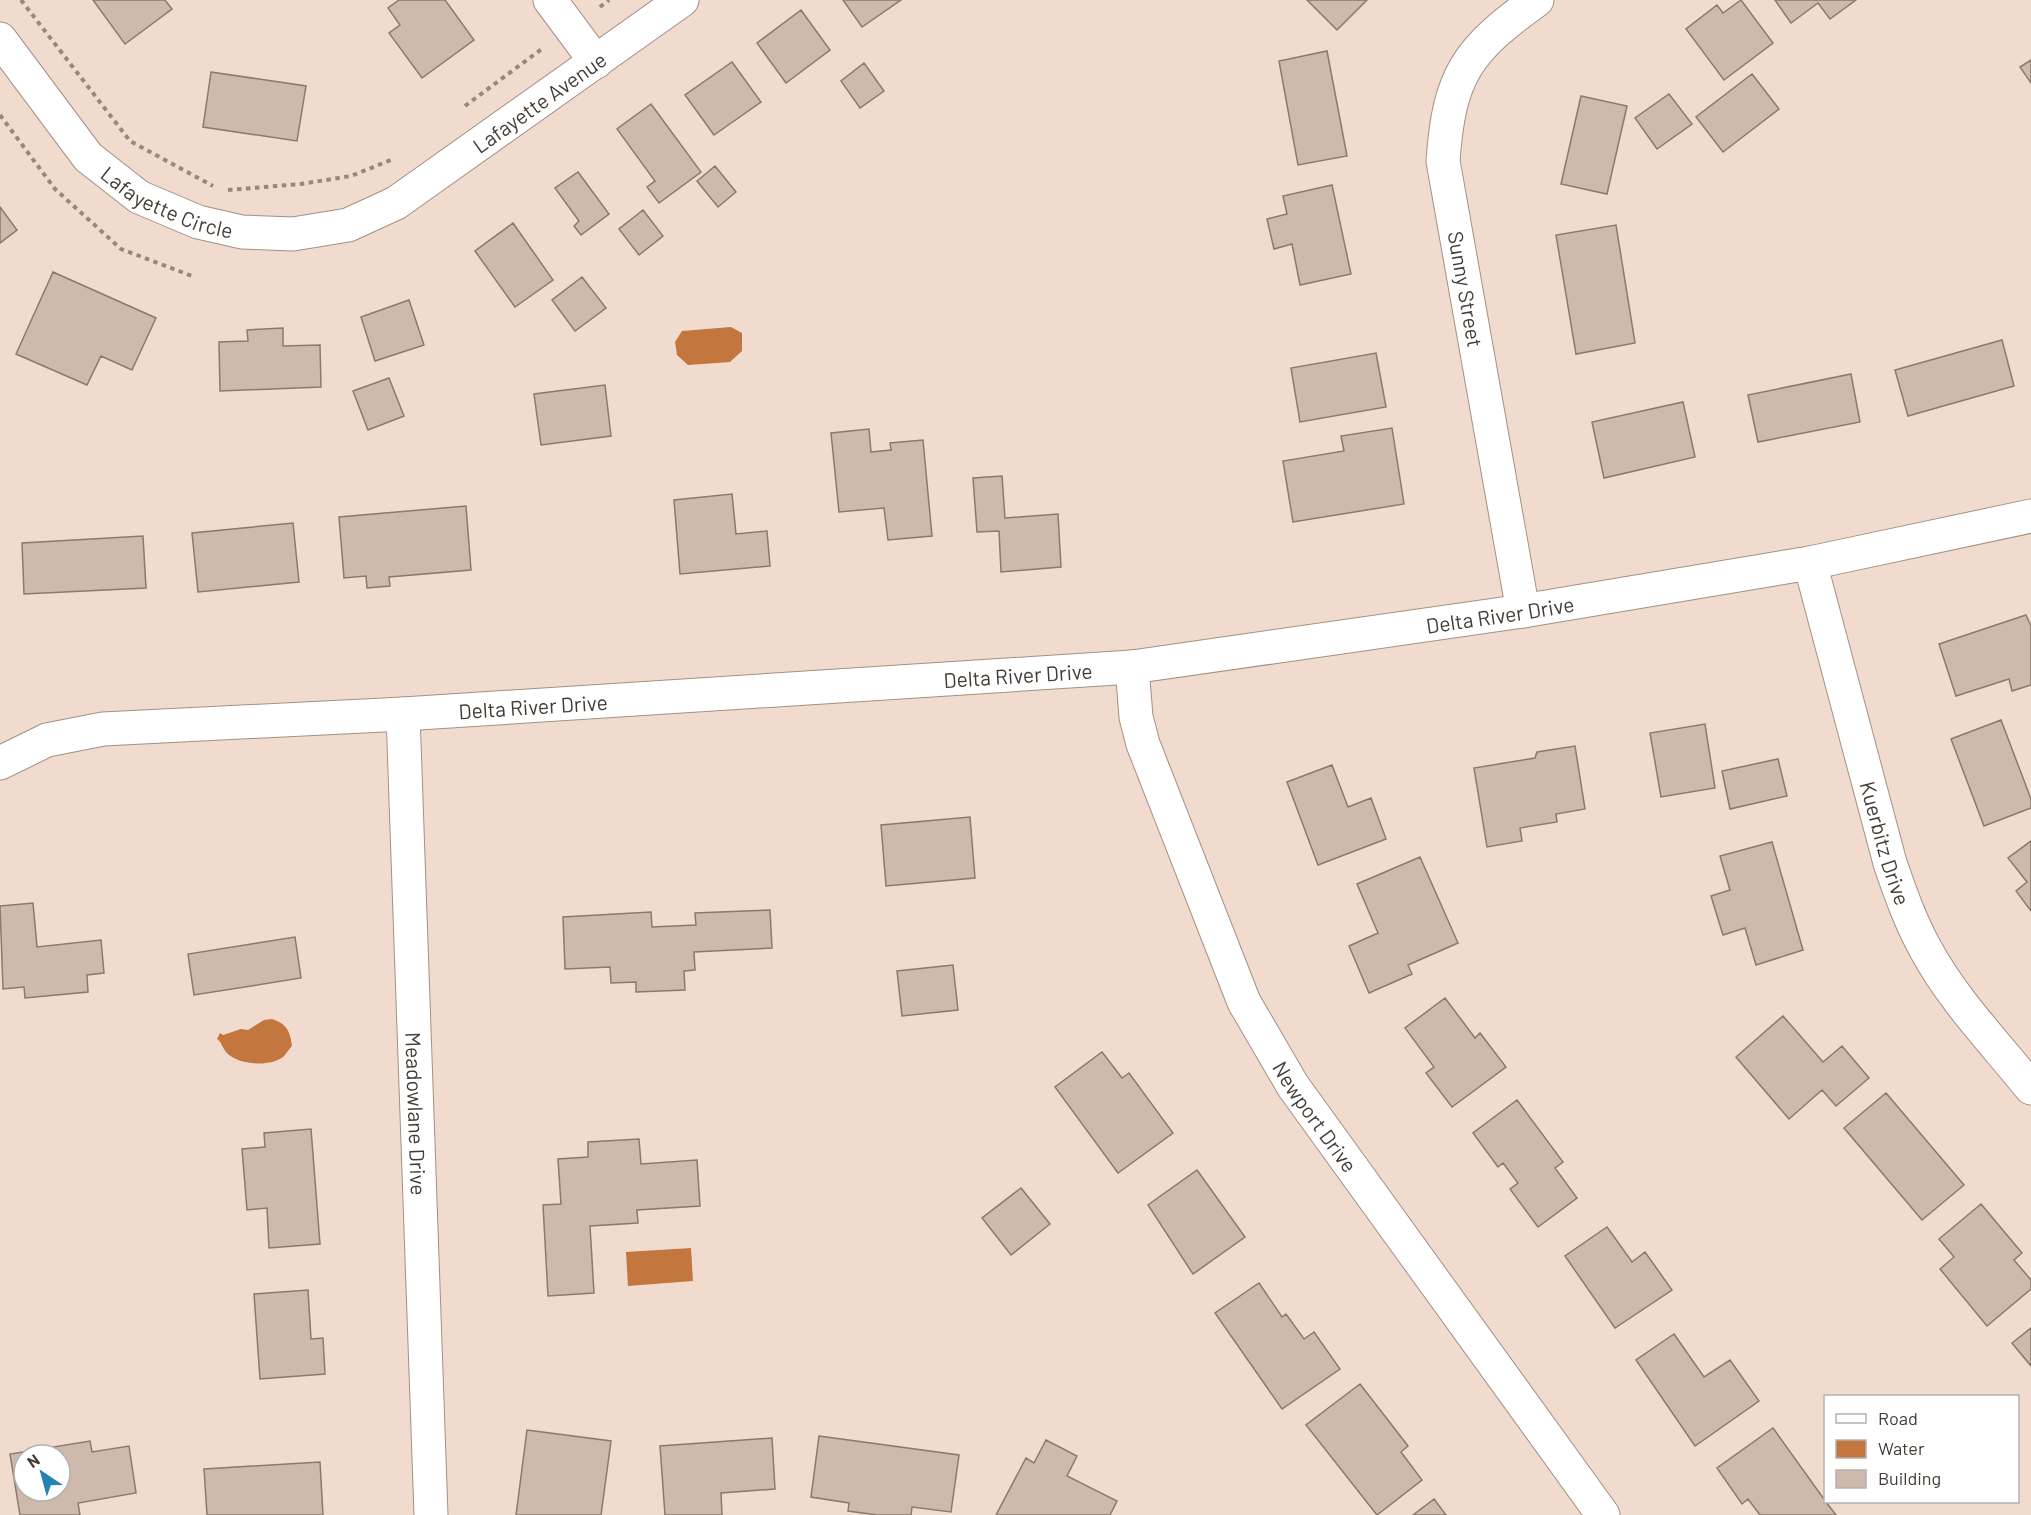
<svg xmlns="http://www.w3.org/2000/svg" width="2031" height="1515" font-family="Barlow,sans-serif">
  <rect width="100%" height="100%" fill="#f1dbce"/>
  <path fill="#c3763e" d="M 731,327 L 742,333 L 742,351 L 730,362 L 688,365 L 677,355 L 675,342 L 682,331 Z
    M 272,1019 C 287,1024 290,1031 292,1046 C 289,1049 286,1054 283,1057 C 270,1067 240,1065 228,1054 C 222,1049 223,1043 217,1039 L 220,1033 L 223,1035 L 241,1029 L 248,1030 L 264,1020 Z
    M 691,1248 L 693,1281 L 628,1286 L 626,1252 Z"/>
  <path fill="#ceb9ac" stroke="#8c796c" stroke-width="1.5" fill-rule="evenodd" d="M 93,0 L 165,0 L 172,9 L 125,44 Z
    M 399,0 L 445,0 L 474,40 L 422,78 L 389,33 L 400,25 L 388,8 Z
    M 843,0 L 901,0 L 862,27 Z
    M 1307,0 L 1367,0 L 1337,30 Z
    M 1741,0 L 1773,43 L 1724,80 L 1686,29 L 1717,5 L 1723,13 Z
    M 1775,0 L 1856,0 L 1830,19 L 1818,3 L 1791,23 Z
    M 801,10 L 830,50 L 786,83 L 757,43 Z
    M 1327,51 L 1347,156 L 1298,165 L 1279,61 Z
    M 2031,60 L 2031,83 L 2020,67 Z
    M 732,62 L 761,102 L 714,135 L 685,95 Z
    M 864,63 L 884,91 L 860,108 L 841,81 Z
    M 211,72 L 306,86 L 297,141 L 203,127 Z
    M 1752,74 L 1779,109 L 1723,152 L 1696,117 Z
    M 1669,94 L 1692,124 L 1657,149 L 1635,118 Z
    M 1581,96 L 1627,106 L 1607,194 L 1561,184 Z
    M 651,104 L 701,172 L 659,203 L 647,187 L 655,181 L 617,129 Z
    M 715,166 L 736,192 L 718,207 L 697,181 Z
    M 578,172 L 609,214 L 581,235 L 574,226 L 579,221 L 555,188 Z
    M 1332,185 L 1351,274 L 1300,285 L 1292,244 L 1274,249 L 1267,219 L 1287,214 L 1283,196 Z
    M 0,207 L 17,230 L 0,243 Z
    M 643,210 L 663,236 L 639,255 L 619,229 Z
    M 513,223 L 553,280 L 515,307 L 475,251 Z
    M 1616,225 L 1635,343 L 1576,354 L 1556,235 Z
    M 53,272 L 156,318 L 132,370 L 101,356 L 87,385 L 16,354 Z
    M 582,277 L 606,308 L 575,331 L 552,300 Z
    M 409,300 L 424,345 L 375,361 L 361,317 Z
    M 283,328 L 283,346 L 320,345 L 321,387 L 220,391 L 219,342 L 248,341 L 247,330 Z
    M 2002,340 L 2014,386 L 1908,416 L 1895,370 Z
    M 1376,353 L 1386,407 L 1300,422 L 1291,368 Z
    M 1851,374 L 1860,422 L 1758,442 L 1748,395 Z
    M 389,378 L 404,416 L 368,430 L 353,391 Z
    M 605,385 L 611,436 L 541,445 L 534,394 Z
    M 1683,402 L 1695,457 L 1604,478 L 1592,422 Z
    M 1392,428 L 1404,504 L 1293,522 L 1283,461 L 1344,451 L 1341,436 Z
    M 869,429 L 871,452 L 891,450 L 890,443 L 923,440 L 932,536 L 888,540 L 884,508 L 839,512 L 831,433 Z
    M 1002,476 L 1005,518 L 1058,514 L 1061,567 L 1001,572 L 999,531 L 977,532 L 973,478 Z
    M 732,494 L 736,534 L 767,531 L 770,566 L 680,574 L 674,500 Z
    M 466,506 L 471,570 L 389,577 L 390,586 L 367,588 L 366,576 L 344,578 L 339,517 Z
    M 293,523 L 299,582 L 198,592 L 192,533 Z
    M 143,536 L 146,588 L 24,594 L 22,543 Z
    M 2026,615 L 2031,626 L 2031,685 L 2012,691 L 2009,679 L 1956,696 L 1939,644 Z
    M 2001,720 L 2031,799 L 2031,808 L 1984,826 L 1951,739 Z
    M 1705,724 L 1715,788 L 1661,797 L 1650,733 Z
    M 1575,746 L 1585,809 L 1556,814 L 1557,822 L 1520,828 L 1522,841 L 1487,847 L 1474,768 L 1535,758 L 1537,752 Z
    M 1778,759 L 1787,796 L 1730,809 L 1722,771 Z
    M 1332,765 L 1348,807 L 1371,798 L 1386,839 L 1318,865 L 1287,782 Z
    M 970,817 L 975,878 L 886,886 L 881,825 Z
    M 2031,841 L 2031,911 L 2016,891 L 2027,882 L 2008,858 Z
    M 1772,842 L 1803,950 L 1756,965 L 1745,928 L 1723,935 L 1711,896 L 1730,890 L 1720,856 Z
    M 1420,857 L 1458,943 L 1408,965 L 1412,974 L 1369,993 L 1349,946 L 1378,933 L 1357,884 Z
    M 33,903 L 37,947 L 101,940 L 104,973 L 87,975 L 88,992 L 25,998 L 24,987 L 3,989 L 0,906 Z
    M 770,910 L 772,948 L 694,952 L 695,970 L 684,971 L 685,990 L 636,992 L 636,982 L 611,983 L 610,967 L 565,969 L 563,917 L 651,912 L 652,927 L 696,925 L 695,913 Z
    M 295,937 L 301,978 L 194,995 L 188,954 Z
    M 953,965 L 958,1010 L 902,1016 L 897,971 Z
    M 1445,998 L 1475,1038 L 1480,1033 L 1506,1067 L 1452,1107 L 1426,1073 L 1434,1067 L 1405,1028 Z
    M 1783,1016 L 1823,1062 L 1842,1046 L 1869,1078 L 1836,1106 L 1822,1090 L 1789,1119 L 1736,1057 Z
    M 1102,1052 L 1122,1078 L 1129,1073 L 1173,1133 L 1118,1173 L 1055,1087 Z
    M 1886,1093 L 1964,1185 L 1922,1220 L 1844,1128 Z
    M 1517,1100 L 1563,1162 L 1555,1168 L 1577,1198 L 1538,1227 L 1510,1189 L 1518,1183 L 1503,1163 L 1498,1167 L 1473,1133 Z
    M 311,1129 L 320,1244 L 269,1248 L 267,1208 L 247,1210 L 242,1149 L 265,1147 L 264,1133 Z
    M 639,1139 L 641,1164 L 697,1160 L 700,1206 L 637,1210 L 638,1223 L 590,1226 L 594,1293 L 548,1296 L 543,1205 L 561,1204 L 558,1159 L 588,1157 L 588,1142 Z
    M 1197,1170 L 1245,1237 L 1193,1274 L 1148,1205 Z
    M 1021,1188 L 1050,1224 L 1011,1255 L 982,1218 Z
    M 1981,1204 L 2022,1253 L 2014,1260 L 2031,1280 L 2031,1289 L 1987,1326 L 1940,1269 L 1954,1257 L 1939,1239 Z
    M 1607,1227 L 1632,1262 L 1645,1252 L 1672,1290 L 1615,1328 L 1565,1256 Z
    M 1259,1283 L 1282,1317 L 1286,1314 L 1304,1339 L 1314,1332 L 1340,1369 L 1282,1409 L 1215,1313 Z
    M 308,1290 L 311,1339 L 323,1338 L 325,1374 L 260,1379 L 254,1294 Z
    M 2031,1328 L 2031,1366 L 2012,1343 Z
    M 1674,1334 L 1704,1377 L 1730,1360 L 1759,1401 L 1695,1446 L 1636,1360 Z
    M 1360,1384 L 1408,1446 L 1401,1452 L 1422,1480 L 1377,1515 L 1306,1425 Z
    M 1773,1428 L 1826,1502 L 1836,1515 L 1760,1515 L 1748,1499 L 1742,1504 L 1717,1468 Z
    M 527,1430 L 611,1441 L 601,1515 L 516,1515 Z
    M 819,1436 L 959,1455 L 951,1512 L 912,1507 L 911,1515 L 877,1515 L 848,1511 L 849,1503 L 811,1497 Z
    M 772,1438 L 775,1489 L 721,1493 L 722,1515 L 665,1515 L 660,1446 Z
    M 1046,1440 L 1077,1456 L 1067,1476 L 1117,1501 L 1110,1515 L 996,1515 L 1026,1458 L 1034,1463 Z
    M 90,1441 L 92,1452 L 129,1446 L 136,1493 L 78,1503 L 80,1515 L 20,1515 L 10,1454 ZM 24,1455 L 60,1455 L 60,1491 L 24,1491 Z
    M 320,1462 L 323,1515 L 207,1515 L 204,1469 Z
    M 1434,1499 L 1446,1515 L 1413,1515 Z"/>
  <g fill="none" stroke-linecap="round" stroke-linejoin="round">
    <defs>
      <g id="minor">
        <path d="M 550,0 L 596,62"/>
        <path id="s1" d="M 0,39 L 88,157 L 139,197 L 198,222 L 242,232 L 293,234 L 348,225 L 396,203 L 682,0"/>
        <path id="s2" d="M 1810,563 L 1890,863 C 1900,892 1910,921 1925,948 C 1952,999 1995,1043 2031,1088"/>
        <path d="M 1523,611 L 1443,161 C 1449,75 1467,50 1537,0"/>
        <path id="s3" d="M 1132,667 L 1136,717 L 1143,744 L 1244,1002 L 1293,1086 L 1603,1515"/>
        <path id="s4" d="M 403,714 L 431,1515"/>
        <path id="s5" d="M 0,763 L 47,740 L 103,729 L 403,714 L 1132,667 L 1523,611 L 1810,563 L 2031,516"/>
      </g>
    </defs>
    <use href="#minor" stroke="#a49083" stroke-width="35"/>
    <path stroke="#96887e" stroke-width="4" stroke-dasharray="4.5 4.5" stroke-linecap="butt" d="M 21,0 L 130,141 L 213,186
      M 600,7 L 609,0
      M 465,106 L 543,48
      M 0,115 L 55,189 L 121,249 L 192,276
      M 228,190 L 301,184 L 351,176 L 391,160"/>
    <use href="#minor" stroke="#fff" stroke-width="33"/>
  </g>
  <g text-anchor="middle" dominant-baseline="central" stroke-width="4.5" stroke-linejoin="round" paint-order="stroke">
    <g font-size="21" fill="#433b35" stroke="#fff">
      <text stroke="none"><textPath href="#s1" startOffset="656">Lafayette Avenue</textPath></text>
      <text stroke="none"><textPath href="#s1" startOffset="240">Lafayette Circle</textPath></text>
      <text transform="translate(1466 289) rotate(80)">Sunny Street</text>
      <text stroke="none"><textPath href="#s5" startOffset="1512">Delta River Drive</textPath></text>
      <text stroke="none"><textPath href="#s5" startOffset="1026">Delta River Drive</textPath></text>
      <text stroke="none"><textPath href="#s5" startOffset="540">Delta River Drive</textPath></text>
      <text stroke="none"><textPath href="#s2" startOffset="290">Kuerbitz Drive</textPath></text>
      <text stroke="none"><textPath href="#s4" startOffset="400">Meadowlane Drive</textPath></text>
      <text stroke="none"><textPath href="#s3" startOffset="490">Newport Drive</textPath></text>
    </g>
  </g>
  <rect x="1824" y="1395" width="195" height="108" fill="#ffffff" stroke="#b4b1ae" stroke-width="1.5"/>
  <rect x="1836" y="1414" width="30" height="9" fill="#ffffff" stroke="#b4b1ae" stroke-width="1.5"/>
  <text x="1878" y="1425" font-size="18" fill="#433b35">Road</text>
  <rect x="1836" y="1440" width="30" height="18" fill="#c3763e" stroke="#b4b1ae" stroke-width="1.5"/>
  <text x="1878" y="1455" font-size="18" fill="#433b35">Water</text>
  <rect x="1836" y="1470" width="30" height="18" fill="#ceb9ac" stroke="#b4b1ae" stroke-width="1.5"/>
  <text x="1878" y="1485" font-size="18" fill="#433b35">Building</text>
  <g transform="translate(42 1473) rotate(324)"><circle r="28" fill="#ffffff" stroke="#b4b1ae" stroke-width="1.5"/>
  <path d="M0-4.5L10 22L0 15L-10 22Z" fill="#2583b0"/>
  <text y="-9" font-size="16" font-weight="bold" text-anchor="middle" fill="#433b35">N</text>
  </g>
</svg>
